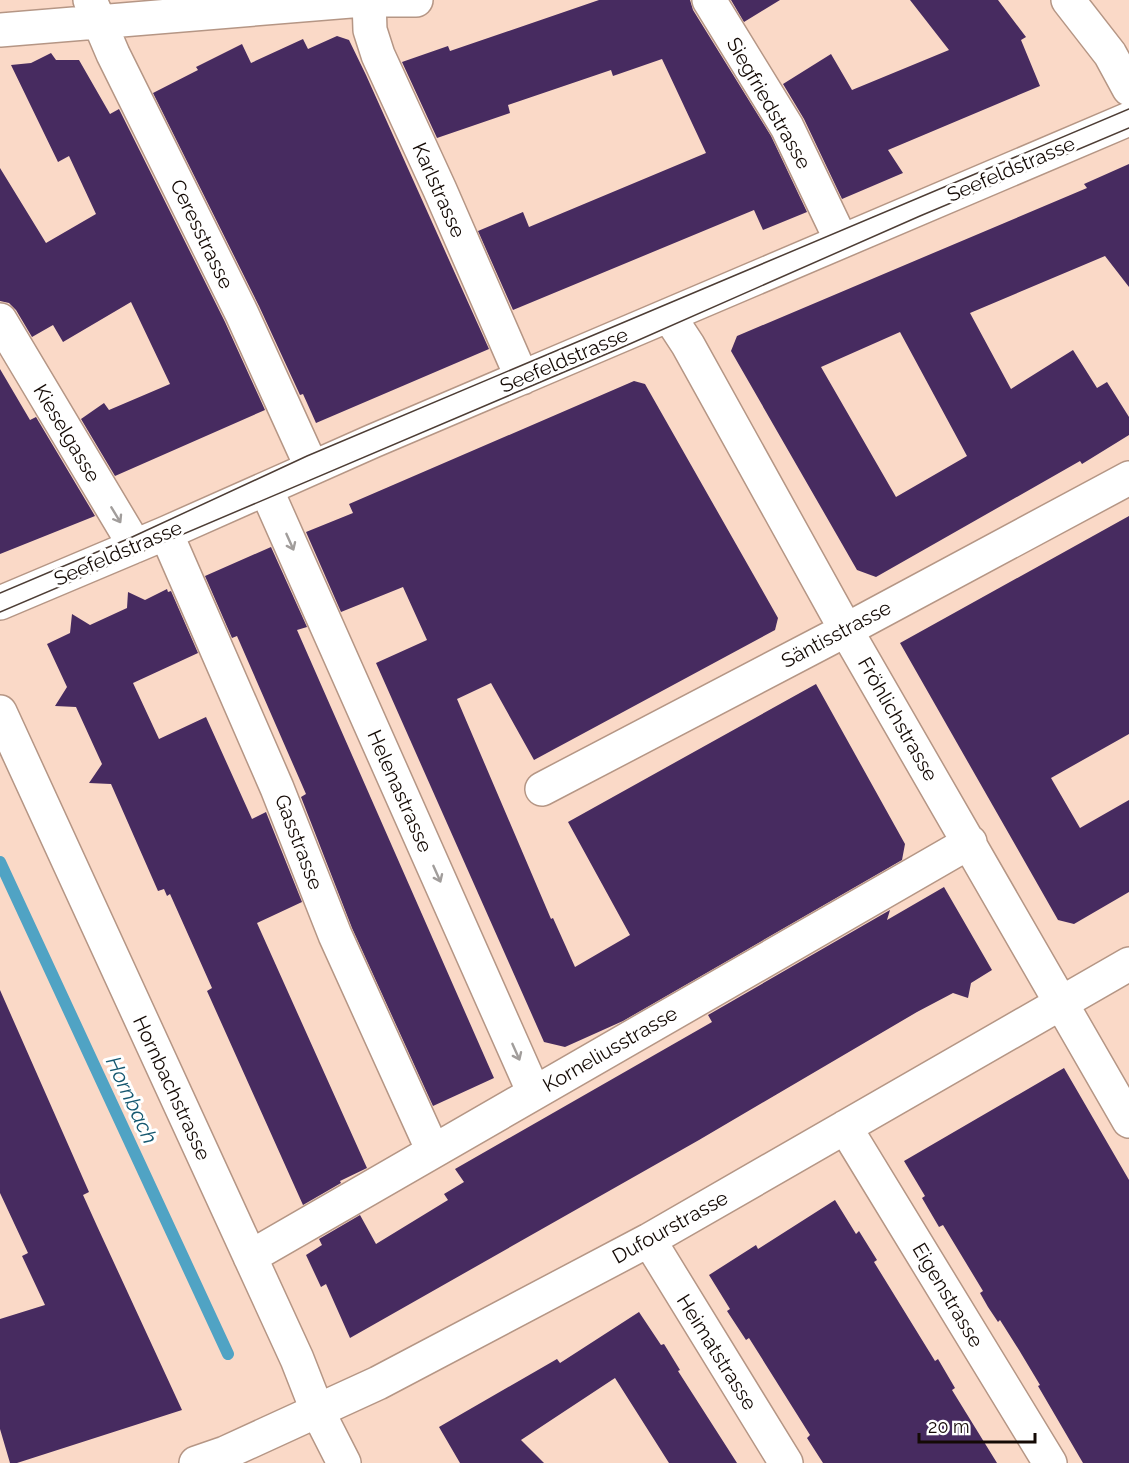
<svg xmlns="http://www.w3.org/2000/svg" width="1129" height="1463" font-family="Raleway,sans-serif">
  <rect width="100%" height="100%" fill="#fad9c7"/>
  <g fill="none" stroke-linecap="round" stroke-linejoin="round">
    <path stroke="#50a3c4" stroke-width="12" d="M 0,862 L 228,1354"/>
  </g>
  <path fill="#472b60" fill-rule="evenodd" d="M 599,0 L 690,0 L 693,10 L 771,136 L 807,212 L 763,230 L 754,210 L 513,310 L 478,231 L 523,212 L 529,227 L 706,153 L 662,59 L 613,76 L 611,70 L 508,105 L 510,113 L 437,138 L 402,62 L 448,46 L 450,51 Z
    M 731,0 L 780,0 L 744,22 Z
    M 910,0 L 998,0 L 1026,37 L 1021,40 L 1040,86 L 888,150 L 903,173 L 842,199 L 804,119 L 783,84 L 831,54 L 852,90 L 949,50 Z
    M 337,36 L 349,40 L 366,75 L 489,349 L 316,423 L 303,394 L 300,395 L 259,306 L 153,93 L 198,70 L 196,67 L 242,44 L 251,63 L 303,39 L 308,49 Z
    M 51,53 L 56,60 L 79,60 L 110,114 L 119,109 L 225,322 L 265,410 L 115,476 L 81,419 L 104,403 L 109,410 L 170,384 L 131,302 L 63,342 L 53,325 L 32,337 L 16,310 L 9,303 L 0,301 L 0,168 L 46,243 L 96,214 L 69,156 L 58,162 L 11,65 L 31,63 Z
    M 1129,164 L 1129,287 L 1105,256 L 970,313 L 1011,389 L 1073,350 L 1097,388 L 1107,382 L 1129,417 L 1129,435 L 1082,464 L 1080,461 L 876,577 L 857,570 L 731,351 L 737,336 L 1087,188 L 1084,184 ZM 900,332 L 967,456 L 896,497 L 821,367 Z
    M 0,369 L 30,420 L 36,417 L 95,516 L 0,554 Z
    M 634,381 L 645,384 L 778,618 L 775,630 L 534,760 L 491,683 L 457,699 L 551,919 L 553,918 L 575,967 L 630,935 L 568,822 L 816,684 L 905,844 L 902,860 L 623,1021 L 565,1047 L 544,1042 L 376,663 L 427,640 L 403,587 L 341,612 L 306,532 L 353,513 L 349,504 Z
    M 1129,516 L 1129,734 L 1051,778 L 1080,828 L 1129,800 L 1129,892 L 1074,924 L 1058,920 L 900,643 Z
    M 271,547 L 307,627 L 297,630 L 494,1078 L 433,1106 L 352,928 L 301,797 L 306,794 L 237,636 L 232,638 L 205,576 Z
    M 167,589 L 168,592 L 171,591 L 198,653 L 133,683 L 159,739 L 206,717 L 252,819 L 266,812 L 302,902 L 257,923 L 367,1168 L 340,1181 L 341,1183 L 303,1205 L 207,991 L 212,988 L 170,894 L 167,896 L 164,889 L 158,891 L 111,784 L 89,783 L 102,764 L 76,707 L 55,706 L 67,687 L 47,644 L 70,633 L 72,614 L 90,625 L 127,608 L 128,592 L 145,600 Z
    M 944,887 L 992,970 L 971,983 L 968,998 L 953,993 L 917,1012 L 699,1140 L 350,1338 L 326,1284 L 321,1287 L 306,1255 L 322,1245 L 319,1239 L 360,1215 L 376,1244 L 448,1200 L 444,1194 L 464,1182 L 455,1169 L 712,1022 L 708,1015 L 890,910 L 887,920 Z
    M 0,990 L 89,1192 L 83,1195 L 97,1226 L 182,1410 L 17,1463 L 10,1463 L 0,1429 L 0,1319 L 45,1305 L 22,1256 L 28,1253 L 0,1193 Z
    M 1064,1068 L 1129,1180 L 1129,1463 L 1083,1463 L 1038,1386 L 1040,1385 L 1019,1350 L 1000,1320 L 998,1322 L 988,1307 L 980,1293 L 983,1291 L 943,1225 L 939,1227 L 922,1198 L 925,1196 L 904,1161 Z
    M 835,1200 L 856,1234 L 859,1231 L 877,1260 L 874,1262 L 935,1361 L 938,1359 L 955,1388 L 952,1390 L 997,1463 L 823,1463 L 807,1438 L 810,1435 L 749,1338 L 746,1340 L 727,1311 L 730,1309 L 709,1275 L 756,1245 L 758,1249 Z
    M 639,1312 L 661,1345 L 664,1344 L 680,1370 L 678,1371 L 737,1463 L 669,1463 L 615,1378 L 521,1440 L 544,1463 L 460,1463 L 439,1427 L 557,1359 L 560,1363 Z"/>
  <g fill="none" stroke-linecap="round" stroke-linejoin="round">
    <defs>
      <path id="minor" d="M 90,0 L 113,54 L 242,314 L 312,468
        M 369,0 L 370,30 L 378,55 L 440,190 L 522,378
        M 376,0 L 416,0
        M 709,0 L 787,127 L 841,240
        M 1068,0 L 1110,54 L 1129,89
        M 0,30 L 363,0
        M 669,316 L 688,345 L 846,630 L 1129,1121
        M 0,320 L 135,546
        M 266,489 L 534,1093
        M 166,533 L 277,788 L 335,935 L 433,1151
        M 0,603 L 166,533 L 373,441 L 1129,119
        M 0,712 L 297,1359 L 317,1410 L 344,1463
        M 542,789 L 846,630 L 1129,478
        M 845,1127 L 1050,1463
        M 649,1240 L 786,1463
        M 250,1257 L 970,842
        M 196,1463 L 225,1453 L 378,1383 L 649,1240 L 1129,964"/>
    </defs>
    <use href="#minor" stroke="#b59685" stroke-width="36"/>
    <use href="#minor" stroke="#fff" stroke-width="33"/>
    <path stroke="#4d3d35" stroke-width="1.5" d="M 0,593 L 130,538 L 307,456 L 1129,109
      M 0,612 L 616,350 L 920,216 L 1129,128"/>
  </g>
  <defs><path id="oneway-shaft" d="M-6 0H5M1.5-3L5.5 0L1.5 3" fill="none" stroke-width="1.6" stroke-linecap="round" stroke-linejoin="round" transform="scale(1.5)"/></defs>
  <g stroke="#a19d9b">
    <use href="#oneway-shaft" transform="translate(116 515) rotate(59)"/>
    <use href="#oneway-shaft" transform="translate(290 542) rotate(66)"/>
    <use href="#oneway-shaft" transform="translate(437 874) rotate(66)"/>
    <use href="#oneway-shaft" transform="translate(516 1052) rotate(66)"/>
  </g>
  <g text-anchor="middle" dominant-baseline="central" stroke-width="6" stroke-linejoin="round" paint-order="stroke">
    <g font-size="20" fill="#140a05" stroke="#fff">
      <text transform="translate(769 103) rotate(60)">Siegfriedstrasse</text>
      <text transform="translate(1011 169) rotate(-23)">Seefeldstrasse</text>
      <text transform="translate(439 190) rotate(66)">Karlstrasse</text>
      <text transform="translate(202 234) rotate(64)">Ceresstrasse</text>
      <text transform="translate(564 360) rotate(-23)">Seefeldstrasse</text>
      <text transform="translate(67 433) rotate(59)">Kieselgasse</text>
      <text transform="translate(118 553) rotate(-23)">Seefeldstrasse</text>
      <text transform="translate(836 634) rotate(-28)">Säntisstrasse</text>
      <text transform="translate(898 719) rotate(60)">Fröhlichstrasse</text>
      <text transform="translate(400 791) rotate(66)">Helenastrasse</text>
      <text transform="translate(299 842) rotate(69)">Gasstrasse</text>
      <text transform="translate(610 1049) rotate(-30)">Korneliusstrasse</text>
      <text transform="translate(172 1088) rotate(65)">Hornbachstrasse</text>
      <text transform="translate(670 1227) rotate(-29)">Dufourstrasse</text>
      <text transform="translate(948 1295) rotate(59)">Eigenstrasse</text>
      <text transform="translate(717 1352) rotate(58)">Heimatstrasse</text>
    </g>
    <g font-size="21" font-style="italic" fill="#165870" stroke="#fff">
      <text transform="translate(132 1100) rotate(65)">Hornbach</text>
    </g>
  </g>
  <path d="M919 1433v9h116v-9" fill="none" stroke="#140a05" stroke-width="3"/>
  <text x="928" y="1433" font-size="18" fill="#140a05" stroke="#ffffff" stroke-width="4.5" paint-order="stroke">20 m</text>
</svg>
